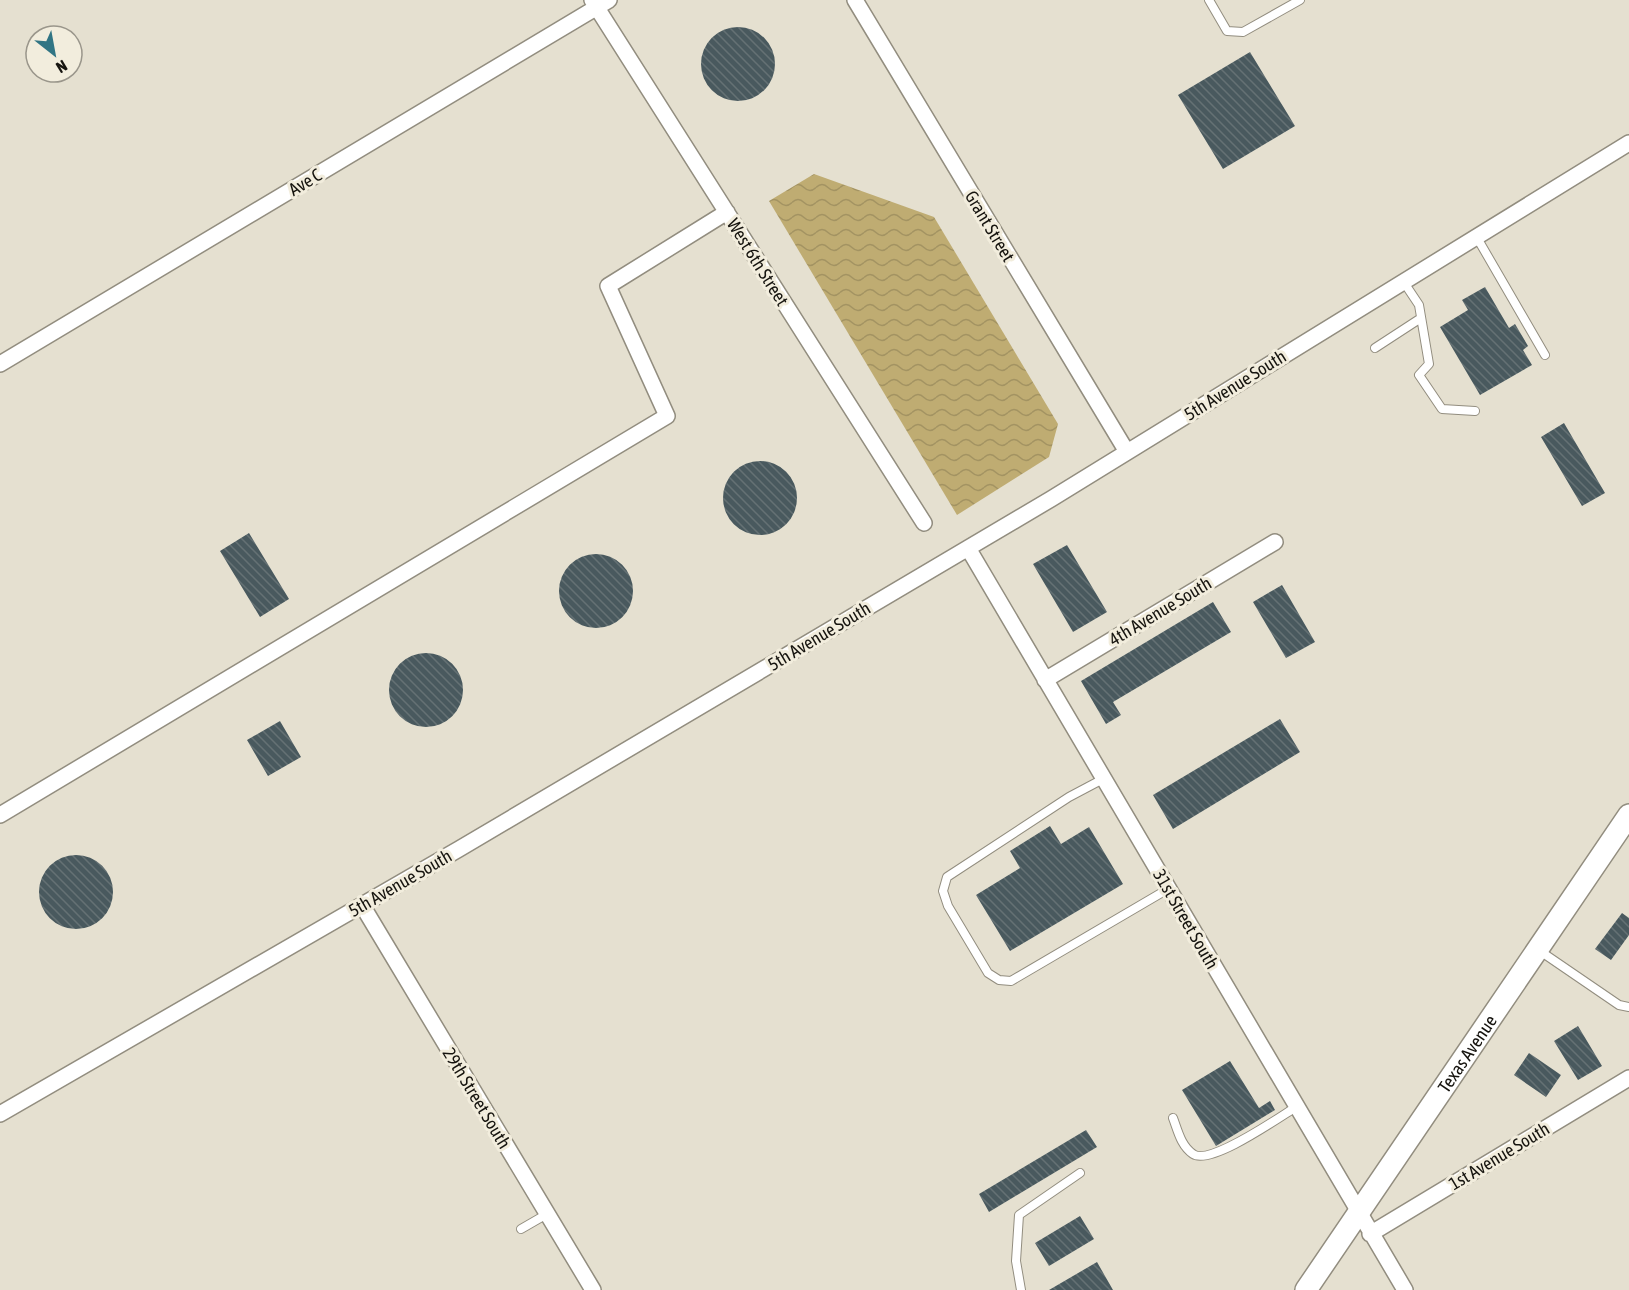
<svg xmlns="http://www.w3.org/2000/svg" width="1629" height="1290" font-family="'Asap Condensed',sans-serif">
  <defs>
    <pattern id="water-waves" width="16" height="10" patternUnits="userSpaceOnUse" patternTransform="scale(1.5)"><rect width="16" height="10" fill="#bfac72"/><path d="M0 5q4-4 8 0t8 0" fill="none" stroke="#a39362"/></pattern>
    <pattern id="building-back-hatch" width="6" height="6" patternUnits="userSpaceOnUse" patternTransform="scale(1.5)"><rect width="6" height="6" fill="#49595e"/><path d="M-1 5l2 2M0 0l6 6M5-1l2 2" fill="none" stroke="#657174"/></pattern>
  </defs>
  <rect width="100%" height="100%" fill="#e5e0d0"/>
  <path fill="url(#water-waves)" d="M 814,174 L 934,217 L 1058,424 L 1049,457 L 957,515 L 769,201 Z"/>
  <path fill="url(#building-back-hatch)" d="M701 64a37 37 0 1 1 74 0a37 37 0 1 1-74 0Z
    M 1250,52 L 1295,126 L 1223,169 L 1178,95 Z
    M 1485,287 L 1509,328 L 1515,324 L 1528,346 L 1523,350 L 1532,365 L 1480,395 L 1440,327 L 1468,310 L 1462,300 Z
    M 1564,423 L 1605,493 L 1582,506 L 1541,437 Z
    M723 498a37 37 0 1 1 74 0a37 37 0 1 1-74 0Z
    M 249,533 L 289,599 L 260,617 L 220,551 Z
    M 1067,545 L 1107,612 L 1073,632 L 1033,564 Z
    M559 591a37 37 0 1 1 74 0a37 37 0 1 1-74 0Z
    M 1282,585 L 1315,642 L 1286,658 L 1253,602 Z
    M 1213,602 L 1231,632 L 1113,702 L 1121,715 L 1106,724 L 1081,681 Z
    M389 690a37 37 0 1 1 74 0a37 37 0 1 1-74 0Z
    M 1280,719 L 1300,752 L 1173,829 L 1153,795 Z
    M 280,721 L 301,757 L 268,776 L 247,740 Z
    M 1050,826 L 1061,844 L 1089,827 L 1123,884 L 1010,951 L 976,895 L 1020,868 L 1010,851 Z
    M39 892a37 37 0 1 1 74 0a37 37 0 1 1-74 0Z
    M 1622,913 L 1629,918 L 1629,935 L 1611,960 L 1595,949 Z
    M 1578,1026 L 1602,1066 L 1578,1080 L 1554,1041 Z
    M 1529,1053 L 1561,1075 L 1546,1097 L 1514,1075 Z
    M 1230,1061 L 1259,1108 L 1270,1101 L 1275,1110 L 1216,1146 L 1182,1090 Z
    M 1086,1130 L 1097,1147 L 989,1212 L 979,1194 Z
    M 1080,1216 L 1094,1239 L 1049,1266 L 1035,1243 Z
    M 1097,1262 L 1113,1290 L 1049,1290 Z"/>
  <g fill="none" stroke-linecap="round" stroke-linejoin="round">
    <defs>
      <path id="lane" d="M 1209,0 L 1227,31 L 1243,32 L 1300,0
        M 1476,236 L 1545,355
        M 1403,281 L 1419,305 L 1429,364 L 1419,375 L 1442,409 L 1475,411
        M 1375,348 L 1421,318
        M 1103,779 L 1069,797 L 947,877 L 943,891 L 948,906 L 988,973 L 999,980 L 1011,981 L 1168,889
        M 1540,951 L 1619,1005 L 1629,1007
        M 1173,1118 C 1178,1131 1181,1146 1193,1154 C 1210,1166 1278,1118 1296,1107
        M 521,1229 L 547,1214
        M 1021,1290 L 1016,1261 L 1019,1215 L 1080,1173"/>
      <path id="street" d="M 592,0 L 924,523
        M 855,0 L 1127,452
        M 0,364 L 609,0
        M 968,548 L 1405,1290
        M 1045,680 L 1275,542
        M 0,815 L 667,416 L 608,286 L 727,212
        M 362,905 L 593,1290
        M 0,1114 L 459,849 L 1051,499 L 1629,143
        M 1370,1234 L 1629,1078"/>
      <g id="secondary">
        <path id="s1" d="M 1306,1290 L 1629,815"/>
      </g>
    </defs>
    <use href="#lane" stroke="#928d7f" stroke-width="10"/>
    <use href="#street" stroke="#928d7f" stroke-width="18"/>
    <use href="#secondary" stroke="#928d7f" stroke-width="24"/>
    <use href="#lane" stroke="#fff" stroke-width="8"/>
    <use href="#street" stroke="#fff" stroke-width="15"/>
    <use href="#secondary" stroke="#fff" stroke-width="21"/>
  </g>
  <g text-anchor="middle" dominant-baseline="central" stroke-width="6" stroke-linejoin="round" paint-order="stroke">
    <g font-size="18" fill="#16140f" stroke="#f2eddd">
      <text transform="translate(305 182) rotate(-31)">Ave C</text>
      <text transform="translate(990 226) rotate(59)">Grant Street</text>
      <text transform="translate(758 262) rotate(58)">West 6th Street</text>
      <text transform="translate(1235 385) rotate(-32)">5th Avenue South</text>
      <text transform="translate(1160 611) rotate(-31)">4th Avenue South</text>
      <text transform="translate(819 636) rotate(-31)">5th Avenue South</text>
      <text transform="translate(400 883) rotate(-30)">5th Avenue South</text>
      <text transform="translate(1186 919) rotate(60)">31st Street South</text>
      <text stroke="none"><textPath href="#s1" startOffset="286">Texas Avenue</textPath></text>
      <text transform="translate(477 1098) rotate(59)">29th Street South</text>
      <text transform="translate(1499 1156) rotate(-31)">1st Avenue South</text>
    </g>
  </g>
  <g transform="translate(54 54) rotate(149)"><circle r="28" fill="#f2eddd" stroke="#9a968b" stroke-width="1.5"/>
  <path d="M0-4.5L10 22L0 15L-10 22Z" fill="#317584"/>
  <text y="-9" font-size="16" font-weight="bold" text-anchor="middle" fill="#16140f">N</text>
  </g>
</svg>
